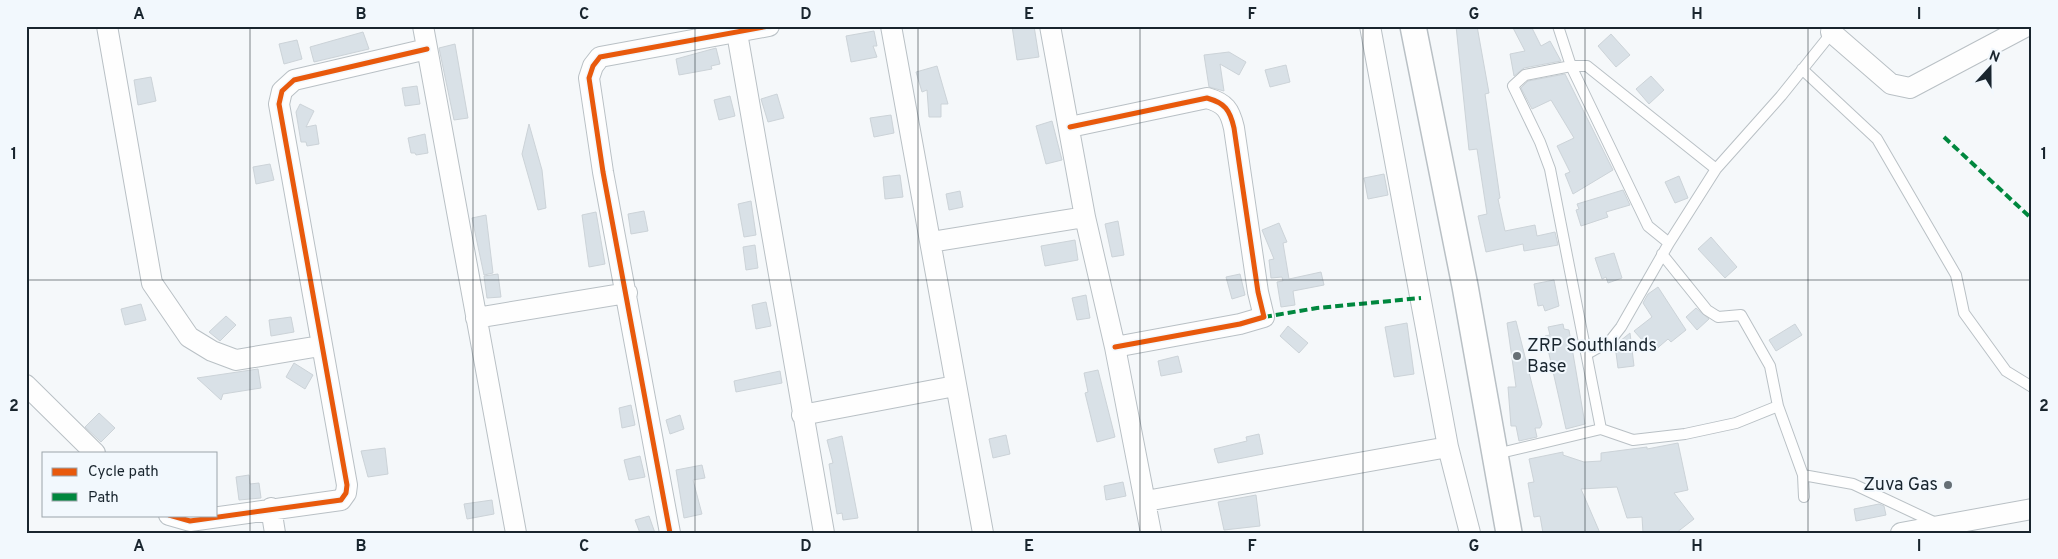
<svg xmlns="http://www.w3.org/2000/svg" width="2058" height="559" font-family="Overpass,sans-serif">
  <rect width="100%" height="100%" fill="#f5f8fa"/>
  <path fill="#d9e1e7" stroke="#ccd3d8" d="M 1012,26 L 1034,26 L 1039,57 L 1017,60 Z
    M 1456,26 L 1477,26 L 1489,93 L 1485,94 L 1500,198 L 1498,199 L 1505,231 L 1535,225 L 1537,236 L 1555,232 L 1558,245 L 1524,251 L 1523,244 L 1486,252 L 1478,216 L 1487,214 L 1477,149 L 1469,150 Z
    M 1512,26 L 1531,26 L 1541,46 L 1550,41 L 1561,61 L 1524,68 L 1514,76 L 1510,54 L 1525,51 Z
    M 874,31 L 877,46 L 873,46 L 877,57 L 851,62 L 846,36 Z
    M 363,32 L 369,49 L 314,62 L 310,47 Z
    M 1611,34 L 1630,55 L 1616,67 L 1598,46 Z
    M 297,40 L 302,59 L 284,64 L 279,44 Z
    M 455,44 L 468,118 L 454,120 L 439,48 Z
    M 716,48 L 720,64 L 711,66 L 712,69 L 679,75 L 676,59 Z
    M 1229,52 L 1246,62 L 1239,75 L 1220,64 L 1224,91 L 1209,87 L 1204,55 Z
    M 1286,65 L 1290,82 L 1270,87 L 1265,70 Z
    M 937,66 L 948,104 L 941,104 L 941,117 L 929,117 L 927,90 L 922,92 L 916,72 Z
    M 1565,74 L 1613,170 L 1573,194 L 1565,174 L 1570,172 L 1557,146 L 1574,138 L 1551,100 L 1532,109 L 1521,88 L 1528,81 Z
    M 1651,76 L 1664,90 L 1649,104 L 1636,89 Z
    M 151,77 L 156,101 L 138,105 L 134,80 Z
    M 417,86 L 420,104 L 405,106 L 402,88 Z
    M 777,94 L 784,118 L 768,122 L 761,99 Z
    M 730,96 L 735,116 L 719,120 L 714,100 Z
    M 300,104 L 314,111 L 306,127 L 316,125 L 319,144 L 307,146 L 306,142 L 301,142 L 296,112 Z
    M 891,115 L 894,133 L 874,137 L 870,118 Z
    M 1052,121 L 1062,160 L 1046,164 L 1036,126 Z
    M 529,124 L 542,170 L 546,208 L 538,210 L 522,154 Z
    M 425,134 L 428,153 L 416,155 L 415,153 L 411,153 L 408,138 Z
    M 270,164 L 274,180 L 256,184 L 253,167 Z
    M 1384,174 L 1388,195 L 1368,199 L 1364,178 Z
    M 900,175 L 903,197 L 885,199 L 883,177 Z
    M 1679,176 L 1688,198 L 1675,203 L 1665,182 Z
    M 1623,190 L 1630,205 L 1606,212 L 1608,217 L 1581,226 L 1576,210 L 1579,209 L 1577,204 Z
    M 960,191 L 963,207 L 949,210 L 946,194 Z
    M 751,201 L 756,235 L 744,237 L 738,204 Z
    M 644,211 L 648,231 L 631,234 L 628,214 Z
    M 596,212 L 605,264 L 589,267 L 582,215 Z
    M 486,215 L 493,273 L 484,275 L 472,218 Z
    M 1118,221 L 1124,255 L 1112,257 L 1105,224 Z
    M 1279,223 L 1287,242 L 1283,243 L 1289,279 L 1321,272 L 1324,285 L 1293,291 L 1295,305 L 1281,307 L 1277,282 L 1283,281 L 1282,277 L 1271,278 L 1269,260 L 1274,259 L 1262,230 Z
    M 1711,237 L 1737,267 L 1725,278 L 1698,249 Z
    M 1075,240 L 1078,260 L 1045,266 L 1041,246 Z
    M 755,245 L 758,268 L 746,270 L 743,247 Z
    M 1614,253 L 1622,278 L 1608,283 L 1606,277 L 1602,279 L 1595,258 Z
    M 498,274 L 501,297 L 487,298 L 484,276 Z
    M 1240,274 L 1245,295 L 1232,299 L 1226,277 Z
    M 1554,280 L 1559,306 L 1545,311 L 1543,305 L 1538,306 L 1534,284 Z
    M 1658,287 L 1686,330 L 1671,342 L 1668,339 L 1653,352 L 1634,331 L 1652,317 L 1643,303 L 1648,294 Z
    M 1086,295 L 1090,318 L 1077,320 L 1072,298 Z
    M 766,302 L 771,326 L 756,329 L 752,305 Z
    M 141,304 L 146,320 L 125,325 L 121,309 Z
    M 1696,308 L 1709,319 L 1697,330 L 1686,317 Z
    M 226,316 L 236,325 L 220,341 L 209,332 Z
    M 291,317 L 294,332 L 271,336 L 269,320 Z
    M 1516,321 L 1542,424 L 1540,428 L 1535,428 L 1537,437 L 1519,441 L 1516,426 L 1511,426 L 1508,387 L 1516,387 L 1507,323 Z
    M 1407,323 L 1414,374 L 1394,377 L 1385,327 Z
    M 1563,324 L 1564,329 L 1569,330 L 1585,424 L 1566,429 L 1545,336 L 1550,335 L 1548,327 Z
    M 1795,324 L 1802,335 L 1776,351 L 1769,340 Z
    M 1288,326 L 1308,343 L 1299,353 L 1280,336 Z
    M 1630,333 L 1634,366 L 1618,368 L 1615,345 Z
    M 1178,356 L 1182,372 L 1161,376 L 1158,361 Z
    M 294,363 L 313,375 L 305,389 L 286,377 Z
    M 258,369 L 261,388 L 223,394 L 221,400 L 197,378 Z
    M 1098,370 L 1115,437 L 1097,442 L 1085,393 L 1088,392 L 1084,373 Z
    M 780,371 L 782,383 L 736,392 L 734,381 Z
    M 631,405 L 635,425 L 622,428 L 619,408 Z
    M 99,413 L 115,428 L 101,442 L 85,427 Z
    M 680,415 L 684,429 L 670,434 L 666,420 Z
    M 1259,434 L 1263,454 L 1218,463 L 1214,449 L 1247,441 L 1246,437 Z
    M 1006,435 L 1010,454 L 993,458 L 989,439 Z
    M 842,436 L 858,518 L 843,520 L 842,513 L 837,514 L 829,464 L 833,463 L 827,440 Z
    M 1678,443 L 1688,490 L 1674,493 L 1694,519 L 1676,533 L 1643,533 L 1642,517 L 1627,518 L 1617,487 L 1581,489 L 1600,533 L 1543,533 L 1540,516 L 1534,517 L 1528,483 L 1534,482 L 1529,459 L 1563,452 L 1563,455 L 1584,462 L 1601,461 L 1601,453 L 1647,447 L 1647,449 Z
    M 385,448 L 388,474 L 368,477 L 361,451 Z
    M 640,456 L 645,477 L 629,480 L 624,460 Z
    M 702,465 L 705,478 L 693,480 L 702,514 L 684,518 L 676,470 Z
    M 249,475 L 250,484 L 259,483 L 261,498 L 239,500 L 236,477 Z
    M 1123,482 L 1126,496 L 1106,500 L 1104,486 Z
    M 1256,495 L 1260,526 L 1224,530 L 1218,502 Z
    M 492,500 L 494,514 L 467,519 L 464,504 Z
    M 1879,504 L 1884,506 L 1886,515 L 1856,521 L 1854,509 Z
    M 649,516 L 655,533 L 640,533 L 635,520 Z"/>
  <g fill="none" stroke-linecap="round" stroke-linejoin="round">
    <defs>
      <path id="service" d="M 1558,26 L 1571,66 L 1648,226 L 1669,243
        M 1802,69 L 1877,139 L 1956,275 L 1964,313 L 2006,371 L 2032,387
        M 1662,254 L 1707,310 L 1718,317 L 1741,315 L 1770,366 L 1778,406 L 1803,475 L 1804,497
        M 1587,354 L 1610,341 L 1621,327 L 1669,243 L 1716,169 L 1781,96 L 1834,30
        M 1601,429 L 1550,169 L 1540,142 L 1513,86 L 1525,75 L 1571,66 L 1587,66 L 1716,169
        M 1496,454 L 1601,429 L 1633,440 L 1685,434 L 1736,423 L 1778,406
        M 1803,475 L 1853,484 L 1938,524"/>
      <path id="minor" d="M 107,26 L 152,283 L 189,337 L 212,351 L 236,360 L 320,346
        M 423,26 L 516,533
        M 891,26 L 983,533
        M 1050,26 L 1085,217 L 1115,347 L 1151,533
        M 1370,26 L 1448,447 L 1470,533
        M 1831,32 L 1891,84 L 1910,88 L 2027,26
        M 737,33 L 824,533
        M 1070,127 L 1207,98 C 1225,103 1230,110 1234,128 L 1258,292 L 1264,317 L 1240,324 L 1115,347
        M 931,242 L 1085,217
        M 476,318 L 627,293
        M 26,385 L 95,453
        M 802,415 L 955,386
        M 1146,501 L 1448,447
        M 271,508 L 275,533
        M 169,515 L 190,521 L 341,500 L 346,493 L 347,485 L 279,104 L 282,91 L 294,80 L 427,49
        M 670,533 L 603,172 L 589,78 L 593,66 L 600,57 L 769,26
        M 1901,533 L 2032,509"/>
      <path id="tertiary" d="M 1413,26 L 1465,286 L 1509,533"/>
    </defs>
    <use href="#service" stroke="#b9c0c5" stroke-width="12"/>
    <use href="#minor" stroke="#b9c0c5" stroke-width="22"/>
    <use href="#tertiary" stroke="#b9c0c5" stroke-width="28"/>
    <use href="#service" stroke="#fefefe" stroke-width="10"/>
    <use href="#minor" stroke="#fefefe" stroke-width="20"/>
    <use href="#tertiary" stroke="#fefefe" stroke-width="25"/>
    <path stroke="#00873e" stroke-width="4" stroke-dasharray="8 4" stroke-linecap="butt" d="M 1944,137 L 2032,219
      M 1264,317 L 1317,308 L 1421,298"/>
    <defs>
      <path id="cycleway" d="M 1070,127 L 1207,98 C 1225,103 1230,110 1234,128 L 1258,292 L 1264,317 L 1240,324 L 1115,347
        M 169,515 L 190,521 L 341,500 L 346,493 L 347,485 L 279,104 L 282,91 L 294,80 L 427,49
        M 670,533 L 603,172 L 589,78 L 593,66 L 600,57 L 769,26"/>
    </defs>
    <use href="#cycleway" stroke="#f2f8fd" stroke-width="8"/>
    <use href="#cycleway" stroke="#e8590c" stroke-width="5"/>
  </g>
  <path fill="none" stroke="#19252e" stroke-width="1" stroke-opacity="0.55" d="M 250,26 L 250,533M 473,26 L 473,533M 695,26 L 695,533M 918,26 L 918,533M 1140,26 L 1140,533M 1363,26 L 1363,533M 1585,26 L 1585,533M 1808,26 L 1808,533M 26,280 L 2032,280"/>
  <g fill="#666f75" stroke="#f2f8fd" stroke-width="2">
    <circle cx="1517" cy="356" r="5"/>
    <circle cx="1948" cy="485" r="5"/>
  </g>
  <g text-anchor="middle" dominant-baseline="central" stroke-width="4" stroke-linejoin="round" paint-order="stroke">
    <g font-size="18" fill="#19252e" stroke="#f2f8fd" text-anchor="start">
      <text x="1527" y="346">ZRP Southlands<tspan x="1527" dy="21">Base</tspan></text>
      <text x="1938" y="485" text-anchor="end">Zuva Gas</text>
    </g>
  </g>
  <rect width="2058" height="559" fill="none" stroke="#f2f8fd" stroke-width="55"/>
  <rect x="42" y="452" width="175" height="65" fill="#f2f8fd" stroke="#9ba4aa"/>
  <rect x="52" y="468" width="25" height="8" fill="#e8590c" stroke="#9ba4aa"/>
  <text x="88" y="476" font-size="15" fill="#19252e">Cycle path</text>
  <rect x="52" y="493" width="25" height="8" fill="#00873e" stroke="#9ba4aa"/>
  <text x="88" y="502" font-size="15" fill="#19252e">Path</text>
  <g transform="translate(1990 68) rotate(21)" stroke="#f2f8fd" stroke-width="4" paint-order="stroke">
  <path d="M0-4L9 19L0 12L-9 19Z" fill="#19252e"/>
  <text y="-8" font-size="14" font-weight="bold" text-anchor="middle" fill="#19252e">N</text>
  </g>
  <rect x="28" y="28" width="2002" height="504" fill="none" stroke="#19252e" stroke-width="2"/>
  <g font-size="16" text-anchor="middle" font-weight="bold" fill="#19252e">
    <text x="139" y="19">A</text>
    <text x="361" y="19">B</text>
    <text x="584" y="19">C</text>
    <text x="806" y="19">D</text>
    <text x="1029" y="19">E</text>
    <text x="1252" y="19">F</text>
    <text x="1474" y="19">G</text>
    <text x="1697" y="19">H</text>
    <text x="1919" y="19">I</text>
    <text x="14" y="159">1</text>
    <text x="2044" y="159">1</text>
    <text x="14" y="411">2</text>
    <text x="2044" y="411">2</text>
    <text x="139" y="551">A</text>
    <text x="361" y="551">B</text>
    <text x="584" y="551">C</text>
    <text x="806" y="551">D</text>
    <text x="1029" y="551">E</text>
    <text x="1252" y="551">F</text>
    <text x="1474" y="551">G</text>
    <text x="1697" y="551">H</text>
    <text x="1919" y="551">I</text>
  </g>
</svg>
